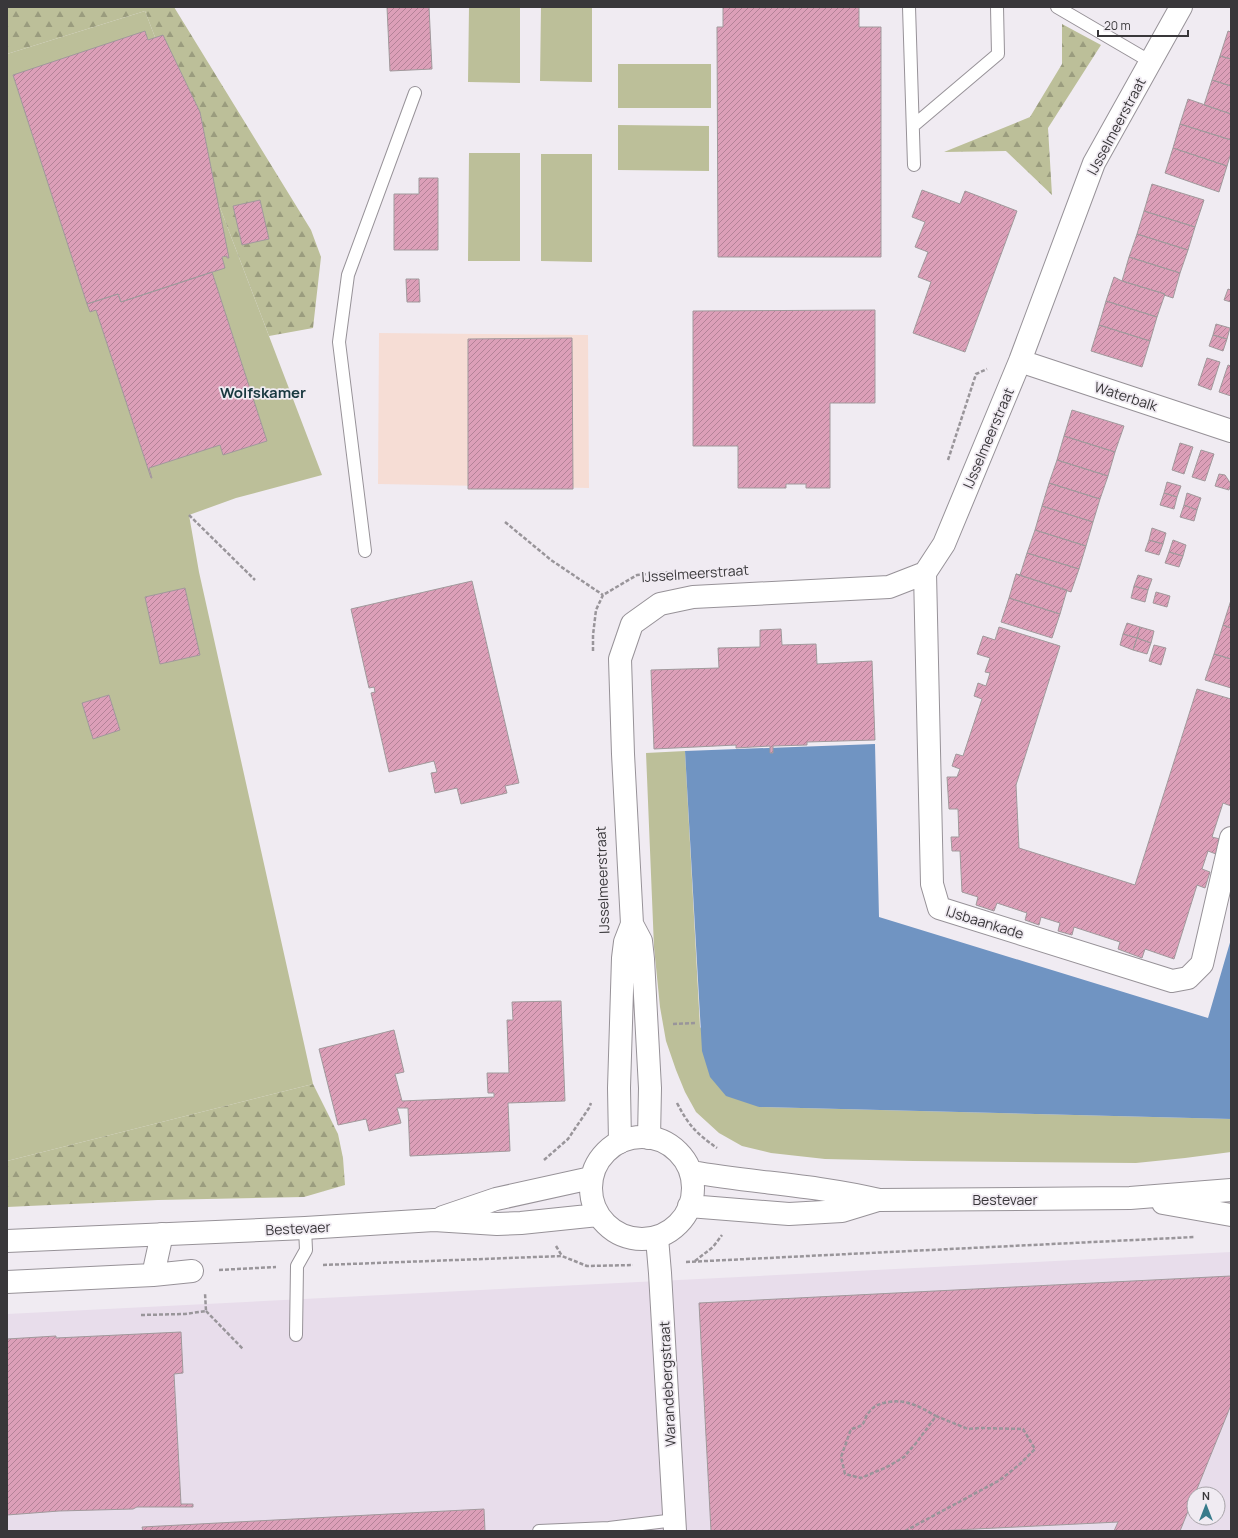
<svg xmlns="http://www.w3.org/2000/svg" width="1238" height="1538" font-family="Manrope,sans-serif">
  <defs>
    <pattern id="forest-firs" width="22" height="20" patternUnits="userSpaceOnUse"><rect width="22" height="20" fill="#bcbf99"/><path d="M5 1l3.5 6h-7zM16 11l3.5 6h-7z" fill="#9a9c7e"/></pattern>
    <pattern id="building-hatch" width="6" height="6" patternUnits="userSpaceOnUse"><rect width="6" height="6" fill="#dc9fb8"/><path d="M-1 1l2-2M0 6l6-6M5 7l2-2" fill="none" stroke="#b38297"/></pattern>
  </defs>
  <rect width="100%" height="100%" fill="#f0ebf2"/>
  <path fill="#e8ddeb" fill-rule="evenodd" d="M 1231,1252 L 1231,1531 L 7,1531 L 7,1314 ZM 1194,1494 L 1218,1494 L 1218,1518 L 1194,1518 Z"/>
  <path fill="#f6ddd5" d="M 379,333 L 588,335 L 589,488 L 378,484 Z"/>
  <path fill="#bcbf99" d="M 469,7 L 520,7 L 520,83 L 468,82 Z
    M 541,7 L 592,7 L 592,82 L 540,81 Z
    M 145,11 L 322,475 L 236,498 L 189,515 L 199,572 L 313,1084 L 7,1161 L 7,54 Z
    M 618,64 L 711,64 L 711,108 L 618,108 Z
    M 618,125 L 709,126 L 709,171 L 618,170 Z
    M 469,153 L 520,153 L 520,261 L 468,261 Z
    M 541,154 L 592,154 L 592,262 L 541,261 Z
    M 685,751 L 700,1027 L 759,1107 L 1231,1119 L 1231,1152 L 1185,1158 L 1136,1163 L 913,1161 L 825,1159 L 771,1153 L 742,1146 L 719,1133 L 696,1112 L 685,1092 L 676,1070 L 666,1041 L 660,1007 L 654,947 L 646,753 Z"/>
  <path fill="url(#forest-firs)" d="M 7,7 L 174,7 L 311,230 L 321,257 L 313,328 L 269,336 L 145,11 L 7,54 Z
    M 1062,24 L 1101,45 L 1048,128 L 1052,195 L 1006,151 L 944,152 L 1030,117 L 1062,64 Z
    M 313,1084 L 338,1134 L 343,1158 L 345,1185 L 304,1197 L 158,1200 L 7,1207 L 7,1161 Z"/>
  <path fill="#7094c2" d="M 875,744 L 879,917 L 1208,1018 L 1231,939 L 1231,1119 L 759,1107 L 726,1096 L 710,1077 L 702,1051 L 685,751 Z"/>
  <path fill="url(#building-hatch)" stroke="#a1999c" d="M 387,7 L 429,7 L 432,69 L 390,71 Z
    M 723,7 L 859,7 L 859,27 L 881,27 L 881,257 L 718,257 L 717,27 L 723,27 Z
    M 145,31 L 148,40 L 163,35 L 200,112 L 229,258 L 227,258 L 227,256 L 222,257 L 225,268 L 121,302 L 118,294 L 87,304 L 13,75 Z
    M 1228,31 L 1231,32 L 1231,59 L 1220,56 Z
    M 1220,56 L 1231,59 L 1231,86 L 1212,80 Z
    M 1212,80 L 1231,86 L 1231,114 L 1204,105 Z
    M 1188,99 L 1231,114 L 1231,140 L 1180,124 Z
    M 1180,124 L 1231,140 L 1231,153 L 1227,166 L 1173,148 Z
    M 1173,148 L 1227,166 L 1219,192 L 1165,173 Z
    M 419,178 L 438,178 L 438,250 L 394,250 L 394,194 L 419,194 Z
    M 1152,184 L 1204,200 L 1195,227 L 1144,211 Z
    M 922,190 L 960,204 L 965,191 L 1017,211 L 965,352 L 913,333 L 931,282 L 918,277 L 928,252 L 915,247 L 925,222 L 912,217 Z
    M 260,200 L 269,239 L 242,245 L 233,206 Z
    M 1144,211 L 1195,227 L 1188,250 L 1137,234 Z
    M 1137,234 L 1188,250 L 1180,273 L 1129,257 Z
    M 1129,257 L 1180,273 L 1173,298 L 1164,295 L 1165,294 L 1122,281 Z
    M 212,272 L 267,441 L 223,455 L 220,445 L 149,468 L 152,478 L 151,478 L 96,310 L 90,312 L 87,304 L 118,294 L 121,302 Z
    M 1114,277 L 1122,281 L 1165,294 L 1157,317 L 1106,301 Z
    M 406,279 L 419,279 L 420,302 L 407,302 Z
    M 1228,289 L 1231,290 L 1231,302 L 1224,300 Z
    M 1106,301 L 1157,317 L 1150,341 L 1099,325 Z
    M 875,310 L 875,403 L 830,403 L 830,488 L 806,488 L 806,484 L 786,484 L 786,488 L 738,488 L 738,446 L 693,446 L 693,311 Z
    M 1216,324 L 1230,328 L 1227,339 L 1213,335 Z
    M 1099,325 L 1150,341 L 1142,367 L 1091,351 Z
    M 1213,335 L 1227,339 L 1223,351 L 1209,346 Z
    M 572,338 L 573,489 L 468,489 L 468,339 Z
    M 1207,358 L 1220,362 L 1211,390 L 1198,385 Z
    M 1228,365 L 1231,366 L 1231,396 L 1219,392 Z
    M 1072,410 L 1124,426 L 1115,452 L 1064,436 Z
    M 1064,436 L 1115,452 L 1108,476 L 1057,460 Z
    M 1180,443 L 1193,447 L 1184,474 L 1172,470 Z
    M 1201,450 L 1214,454 L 1205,481 L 1192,477 Z
    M 1057,460 L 1108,476 L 1100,499 L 1049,483 Z
    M 1219,474 L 1225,475 L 1231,484 L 1229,490 L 1215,486 Z
    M 1167,482 L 1181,486 L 1177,497 L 1164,493 Z
    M 1049,483 L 1100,499 L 1093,522 L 1042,506 Z
    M 1164,493 L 1177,497 L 1174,509 L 1160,505 Z
    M 1187,493 L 1201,498 L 1197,510 L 1184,505 Z
    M 1184,505 L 1197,510 L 1194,521 L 1180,517 Z
    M 1042,506 L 1093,522 L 1086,546 L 1035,530 Z
    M 1152,528 L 1166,533 L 1163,544 L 1149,540 Z
    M 1035,530 L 1086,546 L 1079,569 L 1027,553 Z
    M 1149,540 L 1163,544 L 1159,555 L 1145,551 Z
    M 1173,540 L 1186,545 L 1183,556 L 1169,552 Z
    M 1169,552 L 1183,556 L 1179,567 L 1165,563 Z
    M 1027,553 L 1079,569 L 1071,592 L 1016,574 L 1020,575 Z
    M 1016,574 L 1067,590 L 1060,614 L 1009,598 Z
    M 1138,575 L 1152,579 L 1148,590 L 1134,586 Z
    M 472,581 L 519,783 L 505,786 L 507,793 L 461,804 L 457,788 L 435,793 L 431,773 L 437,772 L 434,761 L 389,772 L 371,693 L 375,692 L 374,687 L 369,688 L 351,609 Z
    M 1134,586 L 1148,590 L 1145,602 L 1131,598 Z
    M 185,588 L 200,655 L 160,664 L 145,597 Z
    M 1156,592 L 1170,596 L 1167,607 L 1153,603 Z
    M 1009,598 L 1060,614 L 1052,638 L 1001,622 Z
    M 1231,600 L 1231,628 L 1223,625 Z
    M 1127,623 L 1140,627 L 1137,638 L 1123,634 Z
    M 1223,625 L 1231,628 L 1231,659 L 1214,654 Z
    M 999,627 L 1060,646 L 1016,785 L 1019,848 L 1135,885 L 1197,689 L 1231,699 L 1231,806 L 1223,803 L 1212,837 L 1220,839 L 1216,854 L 1208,851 L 1202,869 L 1210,872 L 1205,888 L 1197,885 L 1174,959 L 1145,949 L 1142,958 L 1118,949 L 1120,942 L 1074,927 L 1072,935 L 1058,931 L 1060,923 L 1041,917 L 1039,925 L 1025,920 L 1027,913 L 997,903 L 994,911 L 976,905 L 978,897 L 962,892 L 960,851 L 952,851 L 951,837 L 959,837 L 958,809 L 949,809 L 947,777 L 957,777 L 960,769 L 952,766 L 956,754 L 963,756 L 982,699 L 974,696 L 978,683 L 986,686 L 990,673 L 985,672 L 990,658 L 977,654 L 983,636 L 995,640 Z
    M 1140,627 L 1154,631 L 1151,643 L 1137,638 Z
    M 781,629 L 782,645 L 816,644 L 817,664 L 872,661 L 875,740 L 807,742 L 807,745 L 773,746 L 773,753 L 770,753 L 770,746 L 736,748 L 736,745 L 654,749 L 651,670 L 719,668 L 718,648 L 760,647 L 760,630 Z
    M 1123,634 L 1137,638 L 1133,650 L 1120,645 Z
    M 1137,638 L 1151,643 L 1147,654 L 1133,650 Z
    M 1154,645 L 1166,648 L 1161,665 L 1149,661 Z
    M 1214,654 L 1231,659 L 1231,688 L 1205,680 Z
    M 109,695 L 120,730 L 93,739 L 82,703 Z
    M 561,1001 L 565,1101 L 508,1103 L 510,1151 L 410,1156 L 408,1108 L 397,1108 L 401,1123 L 369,1131 L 366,1119 L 338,1125 L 319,1049 L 394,1030 L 404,1072 L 395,1074 L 402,1101 L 494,1097 L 494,1093 L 488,1093 L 487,1073 L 509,1073 L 507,1020 L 513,1020 L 512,1002 Z
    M 1231,1276 L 1231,1405 L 1180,1531 L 1114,1531 L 1118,1522 L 935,1531 L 711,1531 L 699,1303 Z
    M 181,1332 L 183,1373 L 174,1374 L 181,1504 L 193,1504 L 193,1507 L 137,1507 L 133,1509 L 59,1511 L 7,1515 L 7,1339 L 56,1336 L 56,1338 Z
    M 484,1509 L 485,1531 L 143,1531 L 142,1527 Z"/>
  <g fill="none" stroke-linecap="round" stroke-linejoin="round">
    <defs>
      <path id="lane" d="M 909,7 L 914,165
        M 1057,7 L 1151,62
        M 913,126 L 998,54 L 997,7
        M 365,551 L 339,342 L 348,275 L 415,93
        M 296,1335 L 297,1266 L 306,1250 L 305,1228
        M 539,1531 L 609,1528 L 675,1520"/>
      <path id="street" d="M 1020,361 L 1231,431
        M 925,573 L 932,884 L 939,908 L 1172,981 L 1188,978 L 1202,964 L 1231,838
        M 632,924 L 641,941 L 643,959 L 650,1088 L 649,1138
        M 620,1142 L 619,1088 L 623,958 L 625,942 L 632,924 L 623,754 L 620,659 L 632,624 L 660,604 L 693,597 L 889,587 L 925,573 L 944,544 L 1020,361 L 1094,163 L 1181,7
        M 657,1238 L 660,1273 L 675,1531
        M 153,1275 L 162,1234
        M 7,1282 L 153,1275 L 192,1271"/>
      <path id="secondary" d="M591 1188a51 51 0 1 1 102 0a51 51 0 1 1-102 0Z
        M 692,1172 C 754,1183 817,1185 879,1200 L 1130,1198 L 1231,1190
        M 1163,1203 L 1231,1215
        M 689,1206 L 789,1214 L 842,1211 L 878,1200
        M 443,1217 L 496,1199 L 591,1178
        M 7,1241 L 305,1228 L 434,1220 L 497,1224 L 521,1223 L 598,1215"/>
    </defs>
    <use href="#lane" stroke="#979298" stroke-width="14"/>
    <use href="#street" stroke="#979298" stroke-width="24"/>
    <use href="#secondary" stroke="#979298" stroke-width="24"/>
    <path stroke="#99959a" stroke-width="2.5" stroke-dasharray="4 2" stroke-linecap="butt" d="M 948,460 L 976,374 L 987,369
      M 189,515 L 255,580
      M 505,522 L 551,560 L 603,595
      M 593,651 L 593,635 L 596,610 L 603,595 L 637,575 L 673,572
      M 673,1024 L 697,1023
      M 677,1103 C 689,1126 696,1133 717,1148
      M 544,1160 L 568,1139 L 589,1108 L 591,1103
      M 556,1246 L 562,1256
      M 695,1261 L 713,1247 L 722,1235
      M 686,1262 L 1195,1237
      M 323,1265 L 562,1256 L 587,1266 L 633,1265
      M 219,1270 L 276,1267
      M 206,1311 L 243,1349
      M 141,1315 L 185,1314 L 206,1311 L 205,1293
      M 905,1531 L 1000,1480 L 1020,1464 L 1035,1449 L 1023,1429 L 980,1428 L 968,1429 L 936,1416 L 917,1442 L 904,1457 L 887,1467 L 861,1478 L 845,1474 L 841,1457 L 851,1429 C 869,1425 861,1421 870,1411 C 875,1405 881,1403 889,1402 C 907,1399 920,1407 936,1416"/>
    <use href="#lane" stroke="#fff" stroke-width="12"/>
    <use href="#street" stroke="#fff" stroke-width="22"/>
    <use href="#secondary" stroke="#fff" stroke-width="22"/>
  </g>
  <g text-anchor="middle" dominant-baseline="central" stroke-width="3.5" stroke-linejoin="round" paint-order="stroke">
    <g font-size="14" fill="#39373a" stroke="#f0ebf2">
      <text transform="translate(1116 126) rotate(-62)">IJsselmeerstraat</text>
      <text transform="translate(1126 396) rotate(18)">Waterbalk</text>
      <text transform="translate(988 438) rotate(-67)">IJsselmeerstraat</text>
      <text transform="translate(695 573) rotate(-4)">IJsselmeerstraat</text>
      <text transform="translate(602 880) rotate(-92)">IJsselmeerstraat</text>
      <text transform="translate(985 922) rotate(17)">IJsbaankade</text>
      <text x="1005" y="1199">Bestevaer</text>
      <text transform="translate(298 1228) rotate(-3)">Bestevaer</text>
      <text transform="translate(667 1384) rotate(-93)">Warandebergstraat</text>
    </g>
    <g font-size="15" font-weight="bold" fill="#18383f" stroke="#f0ebf2">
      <text x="263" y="392">Wolfskamer</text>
    </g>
  </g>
  <rect width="1238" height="1538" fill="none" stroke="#39373a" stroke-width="16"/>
  <g transform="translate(1206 1506)"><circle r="19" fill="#f0ebf2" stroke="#a7a3a8"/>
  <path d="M0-3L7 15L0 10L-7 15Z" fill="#387b8b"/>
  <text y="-6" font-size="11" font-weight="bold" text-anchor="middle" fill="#39373a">N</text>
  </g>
  <path d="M1098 30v6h90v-6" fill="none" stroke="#39373a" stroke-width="2"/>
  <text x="1104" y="30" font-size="12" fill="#39373a" stroke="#f0ebf2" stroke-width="3" paint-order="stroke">20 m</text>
</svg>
